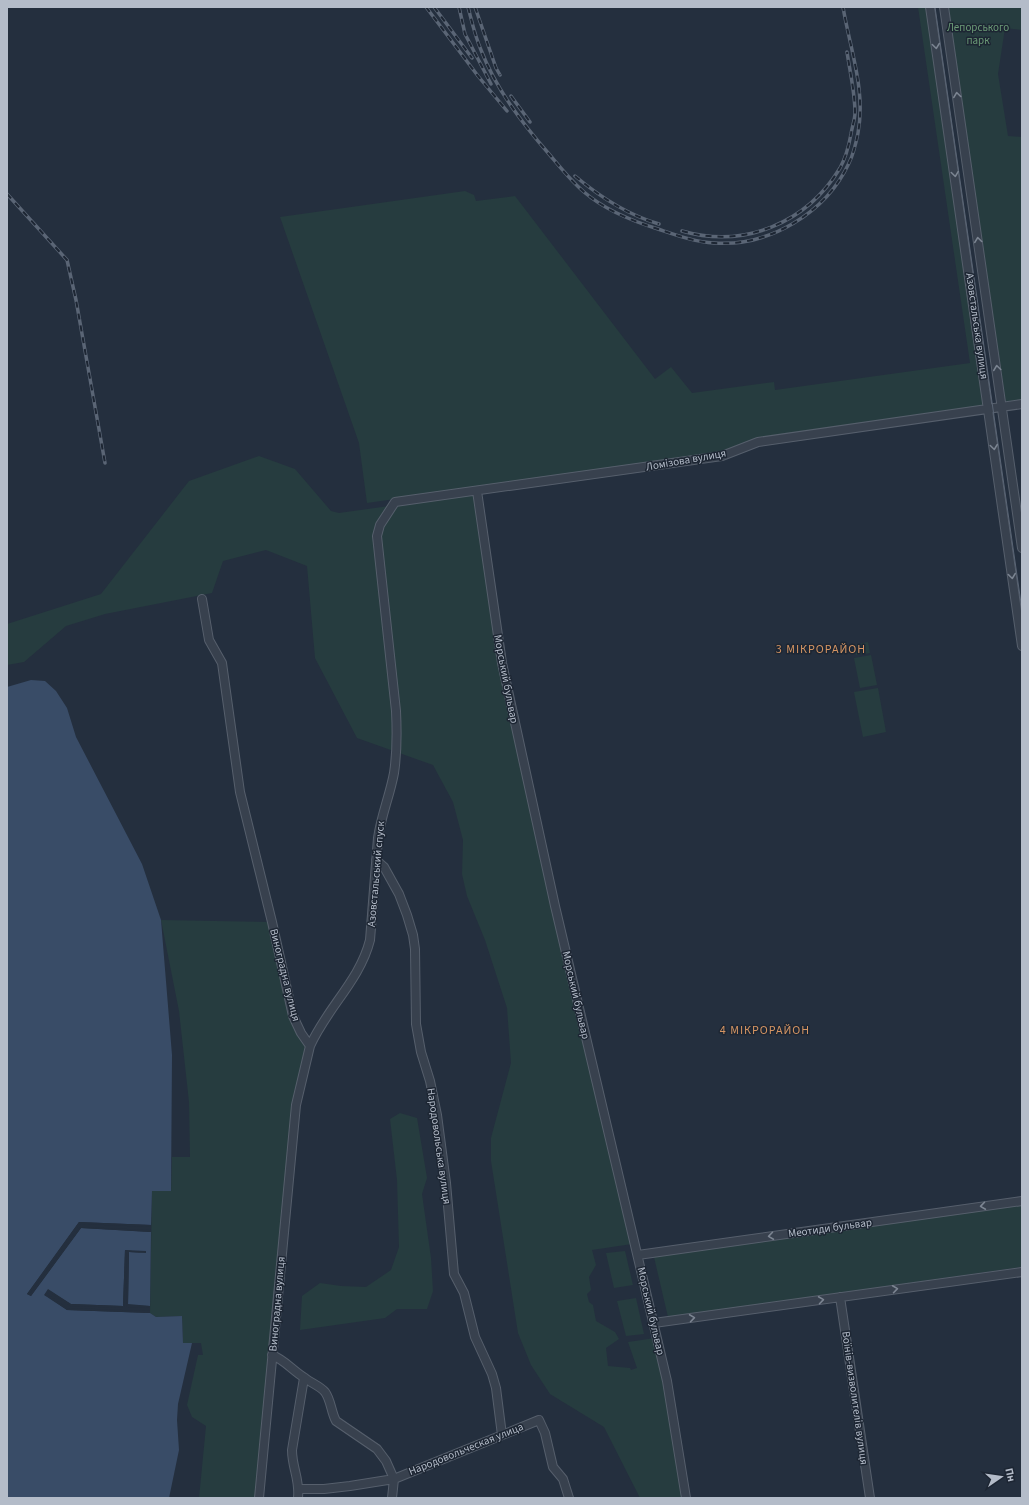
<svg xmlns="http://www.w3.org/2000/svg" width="1029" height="1505" font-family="'Source Sans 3',sans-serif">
  <rect width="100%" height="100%" fill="#242f3e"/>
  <path fill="#263c3f" d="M 918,7 L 926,7 L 985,406 L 758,438 L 719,453 L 367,503 L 359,443 L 280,217 L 465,191 L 474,195 L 476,201 L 515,196 L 655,379 L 671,367 L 692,393 L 774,382 L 775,390 L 970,363 Z
    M 948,7 L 1022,7 L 1022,30 L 1005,28 L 998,74 L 1008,136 L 1022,137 L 1022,402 L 1006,404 Z
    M 259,456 L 295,469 L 331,511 L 339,513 L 475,494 L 498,665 L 553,907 L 632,1244 L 592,1250 L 596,1265 L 589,1277 L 591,1290 L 587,1294 L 589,1302 L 593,1305 L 596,1321 L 615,1332 L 619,1339 L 606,1348 L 608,1366 L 630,1368 L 631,1370 L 637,1368 L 628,1342 L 655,1338 L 665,1381 L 683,1498 L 640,1498 L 604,1427 L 550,1394 L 531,1365 L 518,1333 L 491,1161 L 491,1138 L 511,1063 L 507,1008 L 485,940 L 467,896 L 462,874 L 463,840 L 453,802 L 433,765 L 357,738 L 315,658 L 307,566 L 266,550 L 223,561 L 212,593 L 105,614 L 66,626 L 24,662 L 7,665 L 7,624 L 101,594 L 189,481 Z
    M 868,642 L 870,653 L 856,655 L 854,645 Z
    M 871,655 L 877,685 L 860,688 L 854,658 Z
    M 878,688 L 886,732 L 863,737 L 854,692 Z
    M 161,920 L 272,922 L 293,1016 L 310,1046 L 299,1092 L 259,1498 L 199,1498 L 206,1426 L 192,1417 L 187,1405 L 198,1355 L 203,1355 L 201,1343 L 183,1343 L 182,1316 L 156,1317 L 150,1313 L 152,1191 L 171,1191 L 172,1157 L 190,1157 L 189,1102 L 179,1011 Z
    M 400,1113 L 417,1118 L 427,1178 L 422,1194 L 431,1258 L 433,1291 L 427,1309 L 397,1309 L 385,1318 L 300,1330 L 302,1296 L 320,1283 L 341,1286 L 366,1287 L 391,1270 L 399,1247 L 397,1180 L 390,1119 Z
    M 1022,1205 L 1022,1267 L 668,1317 L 654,1257 Z
    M 625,1251 L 633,1285 L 614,1288 L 606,1253 Z
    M 636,1298 L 644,1334 L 626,1336 L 617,1301 Z"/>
  <path fill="#394c67" d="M 31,680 L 45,681 L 56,691 L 67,708 L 76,737 L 142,864 L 161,920 L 172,1055 L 171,1191 L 152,1191 L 151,1225 L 79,1222 L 27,1294 L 31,1296 L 81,1228 L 151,1232 L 150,1306 L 128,1305 L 129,1252 L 146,1253 L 125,1250 L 123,1306 L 71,1304 L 48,1290 L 45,1295 L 67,1310 L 150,1313 L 156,1317 L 182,1316 L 183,1343 L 192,1343 L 178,1404 L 177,1420 L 179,1450 L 169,1498 L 7,1498 L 7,687 Z"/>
  <path fill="#242f3e" d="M 79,1222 L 151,1225 L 151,1227 L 80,1224 L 30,1293 L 80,1227 L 151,1230 L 151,1232 L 81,1228 L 31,1296 L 27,1294 Z
    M 125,1250 L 146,1251 L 146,1253 L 129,1252 L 128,1304 L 150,1306 L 150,1308 L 127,1307 L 126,1305 L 127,1252 L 124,1308 L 70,1306 L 49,1292 L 47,1294 L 67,1308 L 150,1311 L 150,1313 L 67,1310 L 44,1295 L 48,1289 L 71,1304 L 123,1306 Z"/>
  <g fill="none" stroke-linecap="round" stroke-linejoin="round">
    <defs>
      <path id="minor" d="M 930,7 L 1022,646
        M 944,7 L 1022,548
        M 477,491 L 502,663 L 555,906 L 667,1381 L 686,1498
        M 202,599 L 209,640 L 222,663 L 240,792 L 272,922 L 293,1016 L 301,1033 L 310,1046
        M 376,860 L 384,867 L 399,894 L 407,915 L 413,935 L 415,949 L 416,1024 L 421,1052 L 430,1081 L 437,1115 L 446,1183 L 454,1274 L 464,1293 L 475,1337 L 492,1374 L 496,1388 L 502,1435
        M 638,1255 L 1022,1201
        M 840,1297 L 870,1498
        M 654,1323 L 1022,1272
        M 272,1355 C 285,1360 293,1371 305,1378 C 311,1383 320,1386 325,1392 C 331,1400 331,1412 336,1421 L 377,1449 L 386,1461 L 394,1479 L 392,1498
        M 299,1489 L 324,1489 L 350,1486 L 394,1479 L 539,1420 L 545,1433 L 553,1467 L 563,1479 L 569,1498
        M 259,1498 L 296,1105 L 310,1046 C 327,1008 360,980 370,940 L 378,838 C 381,816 390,795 394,773 C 397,753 397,731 396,711 L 377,536 L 380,525 L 395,502 L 722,456 L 758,442 L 1022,404
        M 298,1498 C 300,1479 292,1468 292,1450 L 304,1378"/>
    </defs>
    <use href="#minor" stroke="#565f6c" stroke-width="10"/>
    <use href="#minor" stroke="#38414e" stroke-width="8"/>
    <path stroke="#5a6575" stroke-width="1" d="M 935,7 L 1022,610"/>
    <defs>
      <path id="rail" d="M 426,7 L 478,76 L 507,111
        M 434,7 L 472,58
        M 459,7 L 465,34 L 491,84
        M 468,7 C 472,22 475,36 481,50 C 496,89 522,123 549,154 C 560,167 571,181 584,192 C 605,210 632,221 658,229 C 676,235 695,242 714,243 C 769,247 826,213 849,163 C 853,155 856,143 858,133 C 866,90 850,49 843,7
        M 475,7 L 496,68 L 500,75
        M 511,96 L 530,122
        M 575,176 C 600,197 628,215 659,224
        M 7,194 L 67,260 L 76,300 L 105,463
        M 682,231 C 744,249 807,223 840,168 C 845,159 849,145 851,134 C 852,127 855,119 855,113 C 855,93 850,72 847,52"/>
    </defs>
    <use href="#rail" stroke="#5a6575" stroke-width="3.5"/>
    <use href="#rail" stroke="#1d2633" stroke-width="2" stroke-dasharray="6" stroke-linecap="butt"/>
  </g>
  <defs><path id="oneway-chevron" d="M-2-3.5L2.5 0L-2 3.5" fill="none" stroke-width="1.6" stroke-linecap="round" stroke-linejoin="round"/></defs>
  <g stroke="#7c8592">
    <use href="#oneway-chevron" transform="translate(936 46) rotate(82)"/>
    <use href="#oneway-chevron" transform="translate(957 95) rotate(-98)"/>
    <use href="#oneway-chevron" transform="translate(955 174) rotate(82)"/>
    <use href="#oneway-chevron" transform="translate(978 240) rotate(-98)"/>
    <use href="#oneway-chevron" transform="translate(997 368) rotate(-98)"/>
    <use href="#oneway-chevron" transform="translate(994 447) rotate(82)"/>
    <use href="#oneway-chevron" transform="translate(1012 576) rotate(82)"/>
    <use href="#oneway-chevron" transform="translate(983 1206) rotate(172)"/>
    <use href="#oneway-chevron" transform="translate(771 1236) rotate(172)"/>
    <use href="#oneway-chevron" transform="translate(895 1289) rotate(-8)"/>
    <use href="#oneway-chevron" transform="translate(821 1300) rotate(-8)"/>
    <use href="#oneway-chevron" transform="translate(692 1318) rotate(-8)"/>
  </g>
  <g text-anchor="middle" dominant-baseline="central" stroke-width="3" stroke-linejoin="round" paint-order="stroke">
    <g font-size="11" fill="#6b9a76" stroke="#1d2633">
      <text x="978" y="27">Лепорського<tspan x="978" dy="13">парк</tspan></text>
    </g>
    <g font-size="11" fill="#b4bcc9" stroke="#1d2633">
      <text transform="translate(977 326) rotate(82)">Азовстальська вулиця</text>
      <text transform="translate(686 460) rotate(-10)">Ломізова вулиця</text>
      <text transform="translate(506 679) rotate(79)">Морський бульвар</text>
      <text transform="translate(376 874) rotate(-85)">Азовстальський спуск</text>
      <text transform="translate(285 975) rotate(76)">Виноградна вулиця</text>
      <text transform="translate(576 995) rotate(77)">Морський бульвар</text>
      <text transform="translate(439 1146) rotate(82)">Народовольська вулиця</text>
      <text transform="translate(830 1228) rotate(-8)">Меотиди бульвар</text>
      <text transform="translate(277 1304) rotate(-85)">Виноградна вулиця</text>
      <text transform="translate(651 1311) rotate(77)">Морський бульвар</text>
      <text transform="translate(855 1398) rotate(82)">Воїнів-визволителів вулиця</text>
      <text transform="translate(466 1449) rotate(-22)">Народовольческая улица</text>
    </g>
    <g font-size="12" letter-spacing="1" fill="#d59563" stroke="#1d2633">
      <text x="821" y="649">3 МІКРОРАЙОН</text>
      <text x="765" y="1030">4 МІКРОРАЙОН</text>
    </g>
  </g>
  <rect width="1029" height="1505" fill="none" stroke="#b4bcc9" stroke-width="16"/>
  <g transform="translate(1001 1477) rotate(77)" stroke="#1d2633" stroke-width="3" paint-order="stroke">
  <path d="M0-3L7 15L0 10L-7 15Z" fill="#b4bcc9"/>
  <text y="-6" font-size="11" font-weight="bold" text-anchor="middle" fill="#b4bcc9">Пн</text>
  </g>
</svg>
